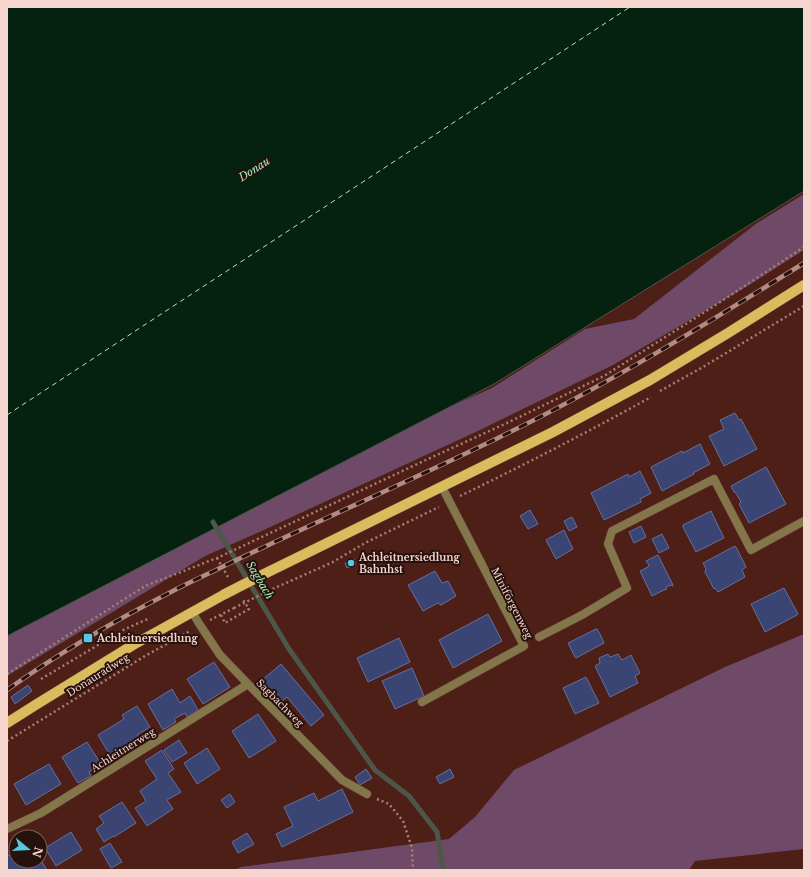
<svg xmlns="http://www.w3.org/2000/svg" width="811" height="877" font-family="'Libre Baskerville',serif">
  <rect width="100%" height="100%" fill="#4e1f16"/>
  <path fill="#6e4a68" d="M 804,194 L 804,250 L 746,287 L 613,365 L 480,430 L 266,529 L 205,556 L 7,676 L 7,637 L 19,629 L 76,568 L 320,464 L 492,388 L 585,329 L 634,319 L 757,223 Z
    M 804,634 L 804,849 L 695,861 L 689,870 L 235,870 L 241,867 L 449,839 L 475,817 L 514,770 L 725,667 Z"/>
  <path fill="#052110" stroke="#4d5749" d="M 7,7 L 804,7 L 804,191 L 494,384 L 7,636 Z"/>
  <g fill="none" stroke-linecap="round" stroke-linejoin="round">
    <path stroke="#4d5749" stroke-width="5" d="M 213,522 L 289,649 L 375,770 L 409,796 L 437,832 L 443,870"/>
    <path stroke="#a1f0b8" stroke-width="1" stroke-dasharray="5 4" stroke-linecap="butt" d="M 7,415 L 630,7"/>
  </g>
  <path fill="#3a4574" stroke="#64709e" d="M 735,413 L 739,420 L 741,419 L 757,449 L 724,466 L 709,436 L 724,429 L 720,420 Z
    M 700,444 L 710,464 L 693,473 L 694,474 L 662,491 L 651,467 L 682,451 L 683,453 Z
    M 766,467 L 786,504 L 749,523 L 739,504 L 741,502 L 736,493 L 734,492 L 731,486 Z
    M 640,471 L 651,493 L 640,499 L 641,502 L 604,520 L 591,493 L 628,474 L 629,477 Z
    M 530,510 L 538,524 L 528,529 L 520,516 Z
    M 711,511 L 724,538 L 696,552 L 683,527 L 683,525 Z
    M 572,517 L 577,527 L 569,531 L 564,521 Z
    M 641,526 L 646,537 L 634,543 L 629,532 Z
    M 564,530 L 573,549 L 556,559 L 546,540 Z
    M 662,534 L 669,548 L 659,553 L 652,539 Z
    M 735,546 L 736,547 L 746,567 L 742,570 L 745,577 L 718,592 L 715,588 L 714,589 L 705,572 L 706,569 L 703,563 Z
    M 658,555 L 673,585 L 673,586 L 671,585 L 666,587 L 667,589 L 664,590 L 652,596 L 640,571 L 648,567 L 649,565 L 646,561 Z
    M 354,559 L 356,564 L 347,568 L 345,563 Z
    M 435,571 L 442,583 L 448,581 L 456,596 L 441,605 L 438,603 L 423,611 L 408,585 Z
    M 784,588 L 798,614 L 797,615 L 765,632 L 751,604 Z
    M 488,614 L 502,641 L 453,668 L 439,640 Z
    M 596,629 L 597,629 L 600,634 L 604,643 L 576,658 L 575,657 L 568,643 Z
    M 399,638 L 410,662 L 368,682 L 357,658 Z
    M 608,654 L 610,657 L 618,654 L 622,660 L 631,655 L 640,673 L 635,676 L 638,683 L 610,697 L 595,666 L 600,663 L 599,658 Z
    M 214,662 L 230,687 L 203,704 L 187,679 Z
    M 281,664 L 324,715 L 311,726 L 287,697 L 281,702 L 262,680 Z
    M 412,668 L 424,696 L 395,709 L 382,681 Z
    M 586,677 L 599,703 L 575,714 L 563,688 Z
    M 28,685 L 32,691 L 15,704 L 11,697 Z
    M 172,689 L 180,703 L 190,696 L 198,710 L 187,717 L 185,713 L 174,719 L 176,722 L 163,730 L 148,704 Z
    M 137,706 L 150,727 L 137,735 L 140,739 L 111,757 L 98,735 L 124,719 L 122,715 Z
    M 258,714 L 276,741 L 249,758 L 232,731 Z
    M 179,740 L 187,753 L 172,762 L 164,750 Z
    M 87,742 L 101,764 L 89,772 L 91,776 L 78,783 L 62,757 Z
    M 207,748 L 220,769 L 197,784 L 184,763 Z
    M 162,750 L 174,769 L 168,773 L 181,792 L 167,800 L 173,809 L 147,826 L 135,808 L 146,801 L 140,791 L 157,779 L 145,761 Z
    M 49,764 L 61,784 L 26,805 L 14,784 Z
    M 366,769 L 372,778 L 360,785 L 355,777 Z
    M 450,769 L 454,777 L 440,784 L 436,777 Z
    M 342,789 L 353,812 L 282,847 L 276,834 L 293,826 L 284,807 L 314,793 L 318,801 Z
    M 230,794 L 235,802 L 227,808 L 221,800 Z
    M 122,802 L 136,823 L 114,837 L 113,836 L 104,842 L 96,829 L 104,823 L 99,816 Z
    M 71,832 L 82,850 L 56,866 L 45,848 Z
    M 247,833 L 254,844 L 238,853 L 232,842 Z
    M 110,843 L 122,862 L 111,868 L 100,849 Z
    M 16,851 L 16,861 L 40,861 L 40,859 L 47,870 L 7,870 L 7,856 Z"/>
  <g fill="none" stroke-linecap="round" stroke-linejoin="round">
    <defs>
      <path id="street" d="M 192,612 L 200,625 L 220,655 L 248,684 L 342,780 L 367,794
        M 539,637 L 582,615 L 627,588 L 608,544 L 612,531 L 714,479 L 751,550 L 804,521
        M 422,702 L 524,646 L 442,487
        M 7,829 L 41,813 L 248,684"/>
      <path id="primary" d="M 260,576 L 553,432 L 650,380 L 728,333 L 804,285
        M 7,723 L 37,704 L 133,645 L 225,594"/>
    </defs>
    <use href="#street" stroke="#693c33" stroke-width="9"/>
    <use href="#primary" stroke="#693c33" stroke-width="11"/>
    <path stroke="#a67f77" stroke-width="2.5" stroke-dasharray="2 3" stroke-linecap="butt" d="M 660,391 L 703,367 L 804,306
      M 460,496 C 524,465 588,432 651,397
      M 217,558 L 228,577
      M 268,591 L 333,562 L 365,543 L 439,507
      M 221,615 L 225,623 L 249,609 L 243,600
      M 210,620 L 234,608
      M 7,674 L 145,586 L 217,558 L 428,459 L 507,423 L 604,376 L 711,308 L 804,247
      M 41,679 L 125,629 L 150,618
      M 7,741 L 145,656 L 190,631
      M 377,799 L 389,804 L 403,821 L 412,848 L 413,870"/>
    <use href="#street" stroke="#84764b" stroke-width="8"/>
    <use href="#primary" stroke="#d9bc5d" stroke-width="10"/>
    <defs>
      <path id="rail" d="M 7,690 C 59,653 114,621 171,592 C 187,583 204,576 220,568 C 313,523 408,482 500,437 C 605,386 705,325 804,263"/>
    </defs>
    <use href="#rail" stroke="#b28c84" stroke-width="4.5"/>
    <use href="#rail" stroke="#26110d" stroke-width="3" stroke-dasharray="9" stroke-linecap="butt"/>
    <defs>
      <path id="primary-bridge" d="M 225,594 L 260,576"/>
    </defs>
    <use href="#primary-bridge" stroke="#693c33" stroke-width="11" stroke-linecap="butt"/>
    <path stroke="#a67f77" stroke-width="2.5" stroke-dasharray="2 3" stroke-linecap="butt" d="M 234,608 L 268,591"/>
    <use href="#primary-bridge" stroke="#d9bc5d" stroke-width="10"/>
  </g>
  <g fill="#56c9e0" stroke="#26110d" stroke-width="1.5">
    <circle cx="351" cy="563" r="4"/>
    <rect x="83" y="633" width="10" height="10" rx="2"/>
  </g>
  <g text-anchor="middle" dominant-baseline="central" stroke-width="4" stroke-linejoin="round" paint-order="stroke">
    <g font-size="10" font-weight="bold" fill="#f5d5ce" stroke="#26110d" text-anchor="start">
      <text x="359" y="557">Achleitnersiedlung<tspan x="359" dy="12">Bahnhst</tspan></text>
      <text x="97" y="638">Achleitnersiedlung</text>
    </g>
    <g font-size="10" fill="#f5d5ce" stroke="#26110d">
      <text transform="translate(512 603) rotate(63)">Miniförgenweg</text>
      <text transform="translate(98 675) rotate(-32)">Donauradweg</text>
      <text transform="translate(280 703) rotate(45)">Sagbachweg</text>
      <text transform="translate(123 750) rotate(-32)">Achleitnerweg</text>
    </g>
    <g font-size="11" font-style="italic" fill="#a1f0b8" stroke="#26110d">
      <text transform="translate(254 169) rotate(-33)">Donau</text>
      <text transform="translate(260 580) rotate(59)">Sagbach</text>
    </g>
  </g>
  <rect width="811" height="877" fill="none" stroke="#f5d5ce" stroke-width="16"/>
  <g transform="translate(28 849) rotate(108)"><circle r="19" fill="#26110d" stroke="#795f5a"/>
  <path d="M0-3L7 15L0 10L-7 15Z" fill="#56c9e0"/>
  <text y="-6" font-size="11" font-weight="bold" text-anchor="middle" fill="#f5d5ce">N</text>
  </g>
</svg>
